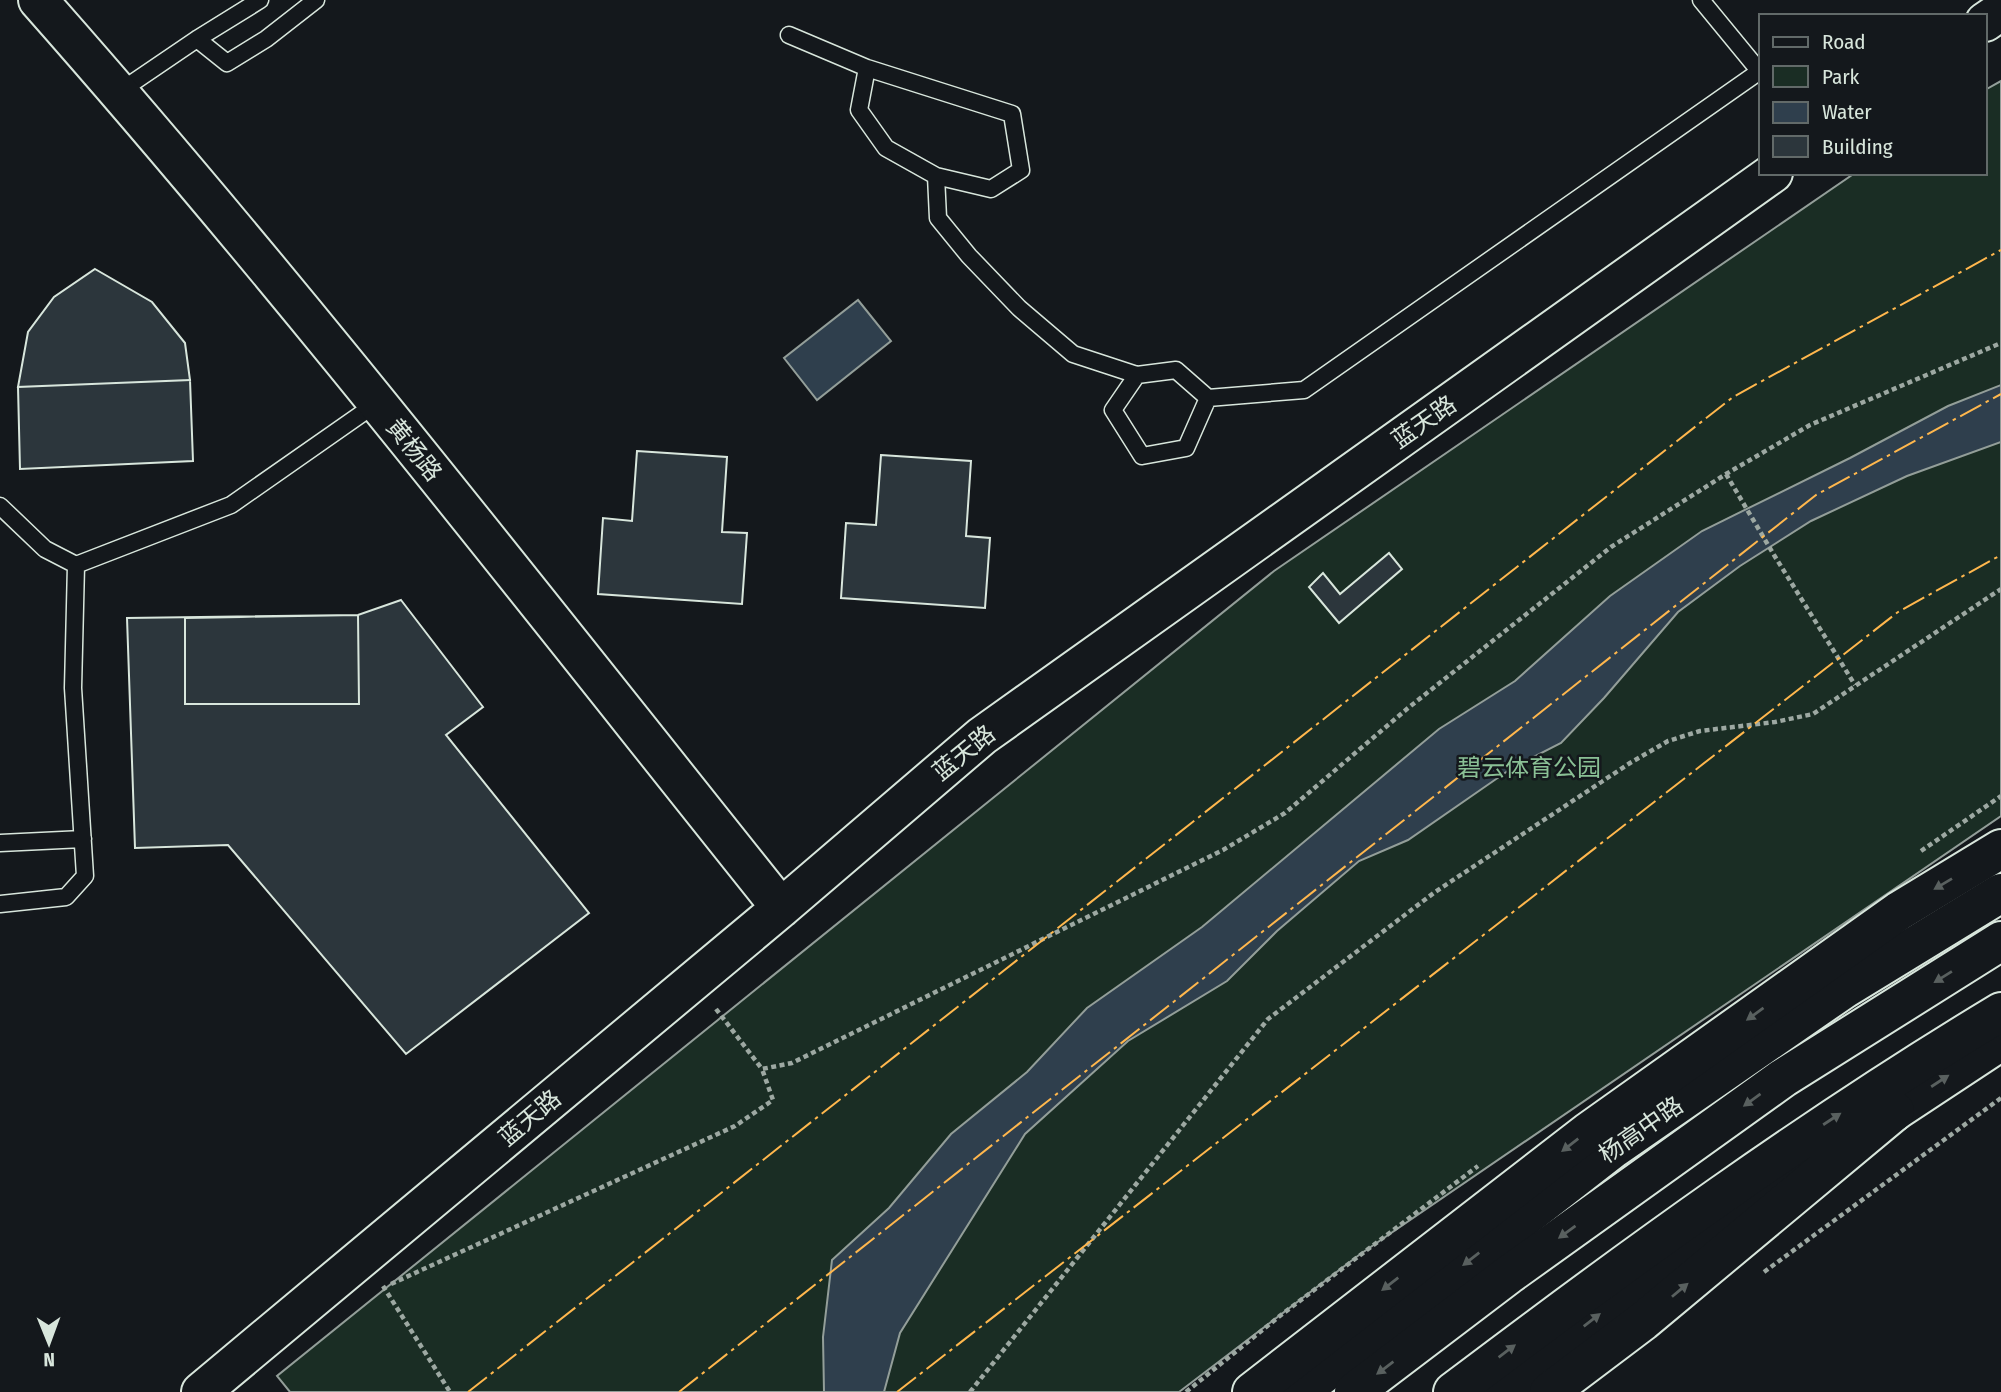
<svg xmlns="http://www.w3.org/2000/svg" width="2001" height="1392" font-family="'Fira Sans Condensed','Noto Sans SC',sans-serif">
  <rect width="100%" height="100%" fill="#14181c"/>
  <path fill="#1a2d24" stroke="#939e99" stroke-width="2" d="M 2001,81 L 2001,816 L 1359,1255 L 1179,1392 L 290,1392 L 277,1376 L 1274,571 L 1855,173 L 1985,173 L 1985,90 Z"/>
  <path fill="#2f3f4d" stroke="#939e99" stroke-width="2" d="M 858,300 L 891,341 L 817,400 L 784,358 Z
    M 2001,385 L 2001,442 L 1907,476 L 1811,521 L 1740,566 L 1678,612 L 1604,698 L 1561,743 L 1512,768 L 1408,840 L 1359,861 L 1277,931 L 1227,981 L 1128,1041 L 1025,1134 L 900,1333 L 884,1392 L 824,1392 L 823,1337 L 832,1260 L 889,1208 L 951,1134 L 1027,1072 L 1087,1008 L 1202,927 L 1439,729 L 1515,681 L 1610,596 L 1702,531 L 1850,458 L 1948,406 Z"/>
  <path fill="#2c363c" stroke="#d8e6dc" stroke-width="2" d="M 95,269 L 152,302 L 185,343 L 190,380 L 18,387 L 28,332 L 54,297 Z
    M 190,380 L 193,461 L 20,469 L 18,387 Z
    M 637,451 L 727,457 L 722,532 L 747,533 L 742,604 L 598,594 L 603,518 L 632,521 Z
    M 881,455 L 971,461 L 966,536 L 990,538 L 985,608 L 841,598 L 846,523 L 876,525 Z
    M 1389,553 L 1402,569 L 1339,623 L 1309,587 L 1323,573 L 1340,594 Z
    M 401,600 L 483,707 L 446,735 L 589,913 L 406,1054 L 228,845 L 135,848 L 127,618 L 358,615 Z
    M 358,615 L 359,704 L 185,704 L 185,618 Z"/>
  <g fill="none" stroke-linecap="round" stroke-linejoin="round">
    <defs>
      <path id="service" d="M 1701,0 L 1761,73
        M 789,35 L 867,68 L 1012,114 L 1021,170 L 991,189 L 936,176 L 886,148 L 859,110 L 867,68
        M 197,39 L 227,63 L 266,39 L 316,0
        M 119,92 L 197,39 L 260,0
        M 936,176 L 938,218 L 969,256 L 1019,308 L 1073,354 L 1137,375
        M 1208,398 L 1176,370 L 1137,375 L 1113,410 L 1142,456 L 1186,448 L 1208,398 L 1304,390 L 1760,71
        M 0,506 L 45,549 L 76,565 L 231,505 L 377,403
        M 0,843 L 83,839
        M 0,904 L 66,897 L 85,876 L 73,688 L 76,565"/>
      <path id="tertiary" d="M 38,0 C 297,293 537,603 781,908
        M 1985,22 L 2001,11
        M 201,1392 L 781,908 L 982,736 L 1773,173"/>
      <path id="primary" d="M 1300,1392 L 1614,1148 L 1844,989 L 2001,893
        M 1499,1392 L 1736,1209 L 1895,1111 L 2001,1041"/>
      <path id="trunk" d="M 1252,1392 L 1588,1132 L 1899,911 L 2001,849
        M 1354,1392 L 1508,1275 L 1783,1078 L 2001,941
        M 1453,1392 C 1630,1258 1810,1127 2001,1012
        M 1549,1392 L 1643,1321 L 1895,1111"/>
    </defs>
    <use href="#service" stroke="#d8e6dc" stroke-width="19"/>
    <use href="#tertiary" stroke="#d8e6dc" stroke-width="42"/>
    <use href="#primary" stroke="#d8e6dc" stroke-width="42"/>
    <use href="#trunk" stroke="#d8e6dc" stroke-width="42"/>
    <path stroke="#9da8a2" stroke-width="4.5" stroke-dasharray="5 3.5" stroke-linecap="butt" d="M 1726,474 L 1774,555 L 1855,685
      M 1921,851 L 2001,796
      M 716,1009 L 762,1069 L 792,1063 L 1223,850 L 1285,813 L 1408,708 L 1611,547 L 1726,474 L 1810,425 L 2001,343
      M 1764,1272 L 2001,1098
      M 391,1284 L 735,1126 L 773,1100 L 762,1069
      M 383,1286 L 450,1392
      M 970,1392 L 1268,1019 L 1435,892 L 1630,763 L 1668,741 L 1700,731 L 1775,722 L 1813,714 L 2001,589
      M 1186,1392 L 1281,1315 L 1478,1166"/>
    <use href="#service" stroke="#14181c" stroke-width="16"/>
    <use href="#tertiary" stroke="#14181c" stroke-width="38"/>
    <use href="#primary" stroke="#14181c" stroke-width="38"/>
    <use href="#trunk" stroke="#14181c" stroke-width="38"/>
    <path stroke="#ffb74d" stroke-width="2" stroke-dasharray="24 5 3.5 5" stroke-linecap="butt" d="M 468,1392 L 1733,397 L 2001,250
      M 679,1392 L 1816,495 L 2001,394
      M 897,1392 L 1898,612 L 2001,555"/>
  </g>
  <defs><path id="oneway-solid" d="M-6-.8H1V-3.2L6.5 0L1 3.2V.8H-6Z" transform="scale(1.75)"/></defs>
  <g fill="#59605f">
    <use href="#oneway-solid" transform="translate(1943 884) rotate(149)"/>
    <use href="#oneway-solid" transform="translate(1943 977) rotate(148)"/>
    <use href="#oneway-solid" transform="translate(1755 1014) rotate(144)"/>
    <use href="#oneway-solid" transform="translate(1940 1081) rotate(-33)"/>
    <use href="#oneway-solid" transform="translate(1752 1100) rotate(144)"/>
    <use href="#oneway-solid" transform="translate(1832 1119) rotate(-33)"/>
    <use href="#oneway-solid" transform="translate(1570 1145) rotate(142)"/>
    <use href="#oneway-solid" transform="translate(1567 1232) rotate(144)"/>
    <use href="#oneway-solid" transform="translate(1471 1259) rotate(142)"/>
    <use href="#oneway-solid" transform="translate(1390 1284) rotate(142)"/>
    <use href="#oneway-solid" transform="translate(1680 1290) rotate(-40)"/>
    <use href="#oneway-solid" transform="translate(1592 1320) rotate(-38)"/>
    <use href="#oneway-solid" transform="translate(1507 1351) rotate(-37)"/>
    <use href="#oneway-solid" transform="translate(1385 1368) rotate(143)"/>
  </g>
  <g text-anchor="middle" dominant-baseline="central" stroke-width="5" stroke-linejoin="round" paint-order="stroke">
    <g font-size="24" fill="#d8e6dc" stroke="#14181c">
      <text transform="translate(1424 422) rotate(-35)">蓝天路</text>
      <text transform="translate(414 450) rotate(51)">黄杨路</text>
      <text transform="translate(964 753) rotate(-39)">蓝天路</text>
      <text transform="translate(530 1118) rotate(-40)">蓝天路</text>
      <text transform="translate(1641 1130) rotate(-35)">杨高中路</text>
    </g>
    <g font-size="24" fill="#8ac095" stroke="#14181c">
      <text x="1529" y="768">碧云体育公园</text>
    </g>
  </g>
  <rect x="1759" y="14" width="228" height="161" fill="#14181c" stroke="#626a69" stroke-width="2"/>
  <rect x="1773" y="37" width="35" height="10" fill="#14181c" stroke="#626a69" stroke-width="2"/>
  <text x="1822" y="49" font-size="21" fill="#d8e6dc">Road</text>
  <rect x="1773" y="66" width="35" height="21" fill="#1a2d24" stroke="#626a69" stroke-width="2"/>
  <text x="1822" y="84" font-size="21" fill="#d8e6dc">Park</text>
  <rect x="1773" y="102" width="35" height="21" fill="#2f3f4d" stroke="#626a69" stroke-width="2"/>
  <text x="1822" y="119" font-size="21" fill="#d8e6dc">Water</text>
  <rect x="1773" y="136" width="35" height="21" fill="#2c363c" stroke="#626a69" stroke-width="2"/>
  <text x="1822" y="154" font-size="21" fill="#d8e6dc">Building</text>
  <g transform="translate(49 1343) rotate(179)" stroke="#14181c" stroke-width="5" paint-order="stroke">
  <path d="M0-5L12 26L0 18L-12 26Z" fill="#d8e6dc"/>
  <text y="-10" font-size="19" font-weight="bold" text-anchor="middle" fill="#d8e6dc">N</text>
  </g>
</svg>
